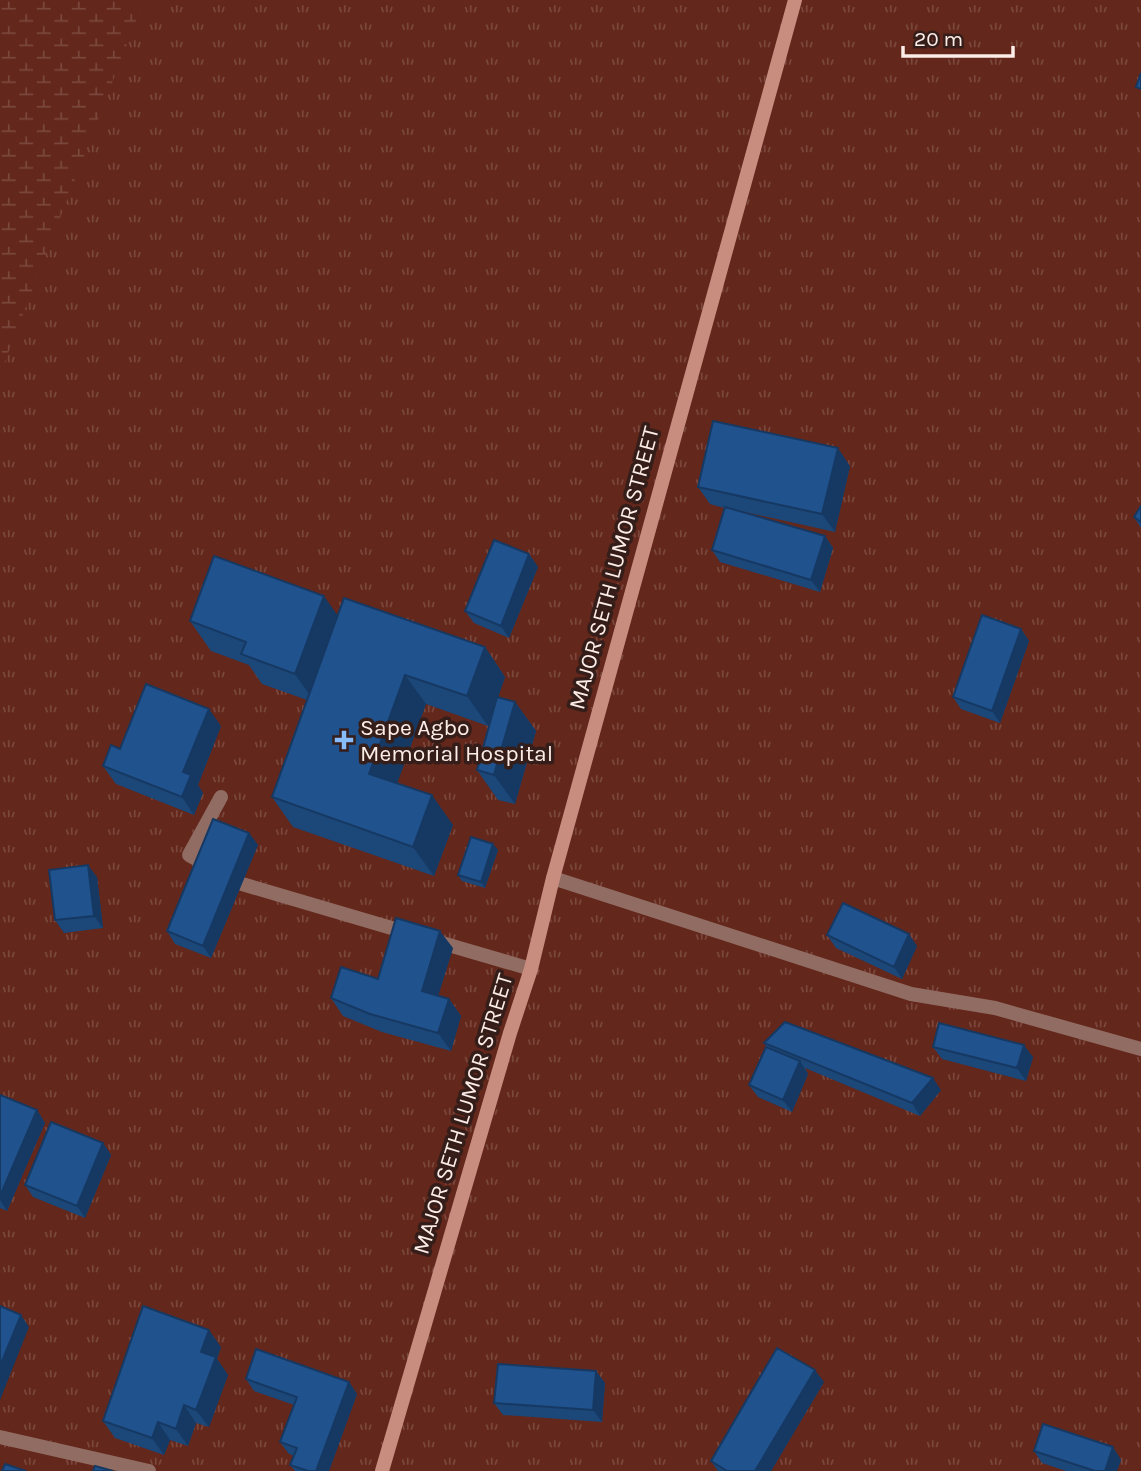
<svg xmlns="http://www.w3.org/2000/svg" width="1141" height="1471" font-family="Karla,sans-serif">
  <defs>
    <pattern id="grass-tufts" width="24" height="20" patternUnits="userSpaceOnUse" patternTransform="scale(1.75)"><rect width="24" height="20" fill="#63271b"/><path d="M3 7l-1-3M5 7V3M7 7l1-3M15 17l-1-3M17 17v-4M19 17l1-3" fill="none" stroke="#7a473c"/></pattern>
    <pattern id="wetland-marsh" width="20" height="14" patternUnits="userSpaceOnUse" patternTransform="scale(1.75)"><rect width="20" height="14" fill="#63271b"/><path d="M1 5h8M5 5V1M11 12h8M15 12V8" fill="none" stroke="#7a473c"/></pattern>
  </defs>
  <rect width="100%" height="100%" fill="#3f2823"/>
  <path fill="url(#grass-tufts)" d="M 0,0 L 1141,0 L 1141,1471 L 0,1471 Z"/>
  <path fill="url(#wetland-marsh)" d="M 0,0 L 144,0 L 0,374 Z"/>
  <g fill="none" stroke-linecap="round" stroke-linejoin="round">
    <path stroke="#916c63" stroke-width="14" d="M 213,868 L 189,855 L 221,797"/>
    <path stroke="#916c63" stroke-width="14" d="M 553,878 L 911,994 L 995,1008 L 1141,1049
      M 242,884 L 412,934
      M 435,941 L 531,969
      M 0,1437 L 149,1471"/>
    <path stroke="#c98d80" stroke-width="14" d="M 382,1471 L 510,1033 L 531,969 L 553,878 L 795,0"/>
  </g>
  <path fill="#1c4779" d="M 850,466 L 835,532 L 736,510 L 825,536 L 833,548 L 820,592 L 720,562 L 712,550 L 724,508 L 710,504 L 698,487 Z
    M 1141,506 L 1141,528 L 1134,517 Z
    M 529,554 L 538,567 L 509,638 L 474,623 L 465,611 Z
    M 337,616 L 485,647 L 505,677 L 498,697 L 515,702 L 536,731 L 515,804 L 498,800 L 477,770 L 495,707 L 488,726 L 426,704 L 397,783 L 453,825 L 434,876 L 293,827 L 272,797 L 307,700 L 262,684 L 249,665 L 211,651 L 190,621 Z
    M 1021,629 L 1029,641 L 1000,723 L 961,709 L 953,697 Z
    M 221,726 L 198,785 L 203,793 L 194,815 L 116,784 L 103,766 L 120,749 Z
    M 249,833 L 258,845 L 211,958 L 175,944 L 167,931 Z
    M 493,844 L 498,850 L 485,888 L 462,881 L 458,875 Z
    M 97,877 L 103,928 L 64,933 L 55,920 Z
    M 827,935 L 917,946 L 902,979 L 836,948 Z
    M 453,948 L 438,996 L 449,999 L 461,1016 L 451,1051 L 382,1032 L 343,1016 L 331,998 Z
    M 764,1043 L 941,1090 L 920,1116 L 805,1068 L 808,1074 L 792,1112 L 758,1097 L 749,1085 L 767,1047 Z
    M 933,1047 L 1033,1057 L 1026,1081 L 942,1059 Z
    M 0,1095 L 37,1110 L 45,1123 L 7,1211 L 0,1208 Z
    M 103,1143 L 111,1155 L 85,1218 L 33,1197 L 25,1185 Z
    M 221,1347 L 217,1359 L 228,1375 L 209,1427 L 196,1423 L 188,1446 L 170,1440 L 164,1455 L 115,1438 L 103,1421 Z
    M 596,1371 L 605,1383 L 602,1422 L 503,1415 L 494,1403 Z
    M 246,1379 L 349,1382 L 357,1394 L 329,1471 L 295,1471 L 290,1465 L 294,1456 L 289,1454 L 280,1442 L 294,1405 L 254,1391 Z
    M 824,1382 L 771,1471 L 718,1471 L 711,1461 Z
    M 1113,1447 L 1121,1460 L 1117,1471 L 1066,1471 L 1042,1463 L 1034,1451 Z"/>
  <path fill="#163963" d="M 838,448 L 850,466 L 835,532 L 822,514 Z
    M 825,536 L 833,548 L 820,592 L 811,580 Z
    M 529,554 L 538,567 L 509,638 L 501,626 Z
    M 324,596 L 345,626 L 316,704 L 295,674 Z
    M 1021,629 L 1029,641 L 1000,723 L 992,711 Z
    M 485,647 L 505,677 L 488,726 L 467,696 Z
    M 405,675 L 426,704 L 390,803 L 369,774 Z
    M 515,702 L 536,731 L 515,804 L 494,775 Z
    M 209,709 L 221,726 L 198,785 L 203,793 L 194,815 L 182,797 L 183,772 Z
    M 432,795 L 453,825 L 434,876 L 413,847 Z
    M 249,833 L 258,845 L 211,958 L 203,946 Z
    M 493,844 L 498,850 L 485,888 L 481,882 Z
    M 88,865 L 97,877 L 103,928 L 94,916 Z
    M 440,931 L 453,948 L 434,1009 L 422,991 Z
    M 909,934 L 917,946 L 902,979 L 894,967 Z
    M 449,999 L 461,1016 L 451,1051 L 438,1033 Z
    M 1024,1045 L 1033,1057 L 1026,1081 L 1017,1068 Z
    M 800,1061 L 808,1074 L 792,1112 L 783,1100 Z
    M 933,1078 L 941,1090 L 920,1116 L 912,1103 Z
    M 37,1110 L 45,1123 L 7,1211 L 0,1200 L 0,1196 Z
    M 103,1143 L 111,1155 L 85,1218 L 77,1206 Z
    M 21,1315 L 29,1327 L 0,1400 L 0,1366 Z
    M 209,1330 L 221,1347 L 217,1359 L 228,1375 L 209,1427 L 196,1410 L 201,1352 Z
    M 815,1370 L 824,1382 L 771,1471 L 755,1471 Z
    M 596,1371 L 605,1383 L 602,1422 L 593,1410 Z
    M 349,1382 L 357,1394 L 329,1471 L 316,1471 Z
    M 184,1405 L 196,1423 L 188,1446 L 176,1429 Z
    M 158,1422 L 170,1440 L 164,1455 L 152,1438 Z
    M 1113,1447 L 1121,1460 L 1117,1471 L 1105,1471 Z"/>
  <path fill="#20528d" stroke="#163963" stroke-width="2" d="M 1141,73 L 1141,89 L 1136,87 Z
    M 713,421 L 838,448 L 822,514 L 698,487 Z
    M 1141,506 L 1141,522 L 1134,517 Z
    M 725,507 L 825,536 L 811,580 L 712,550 Z
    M 494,540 L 529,554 L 501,626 L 465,611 Z
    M 214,556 L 324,596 L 295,674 L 241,654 L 246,642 L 190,621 Z
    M 344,598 L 485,647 L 467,696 L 405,675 L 369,774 L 432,795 L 413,847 L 272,797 Z
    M 982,615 L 1021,629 L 992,711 L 953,697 Z
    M 146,684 L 209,709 L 183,772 L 191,775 L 182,797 L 103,766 L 111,745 L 120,749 Z
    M 497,697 L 515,702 L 494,775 L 477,770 Z
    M 213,819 L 249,833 L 203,946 L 167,931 Z
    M 471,837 L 493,844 L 481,882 L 458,875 Z
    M 88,865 L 94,916 L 55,920 L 49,870 Z
    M 843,903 L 909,934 L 894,967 L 827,935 Z
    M 396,918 L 440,931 L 422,991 L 449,999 L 438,1033 L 370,1014 L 331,998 L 341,967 L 378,979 Z
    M 785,1022 L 933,1078 L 912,1103 L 764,1043 Z
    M 939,1023 L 1024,1045 L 1017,1068 L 933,1047 Z
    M 766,1047 L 800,1061 L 783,1100 L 749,1085 Z
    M 0,1095 L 37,1110 L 0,1196 Z
    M 51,1122 L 103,1143 L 77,1206 L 25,1185 Z
    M 0,1306 L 21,1315 L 0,1366 Z
    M 143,1306 L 209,1330 L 201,1352 L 216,1357 L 196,1410 L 184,1405 L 176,1429 L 158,1422 L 152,1438 L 103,1421 Z
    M 777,1348 L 815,1370 L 755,1471 L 727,1471 L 711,1461 Z
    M 256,1349 L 349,1382 L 316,1471 L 308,1471 L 290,1465 L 297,1448 L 280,1442 L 297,1397 L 246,1379 Z
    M 498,1364 L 596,1371 L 593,1410 L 494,1403 Z
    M 1043,1424 L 1113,1447 L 1105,1471 L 1095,1471 L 1034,1451 Z
    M 5,1464 L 26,1471 L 2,1471 Z
    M 95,1466 L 113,1471 L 93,1471 Z"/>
  <path fill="#88bbfc" stroke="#351e19" stroke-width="2.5" d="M340.5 729.5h7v7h7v7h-7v7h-7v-7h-7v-7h7z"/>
  <g text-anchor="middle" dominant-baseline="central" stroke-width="7" stroke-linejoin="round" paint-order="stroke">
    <g font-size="23" fill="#fdede9" stroke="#351e19">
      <text transform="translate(614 568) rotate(-75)">MAJOR SETH LUMOR STREET</text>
      <text transform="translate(463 1114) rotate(-73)">MAJOR SETH LUMOR STREET</text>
    </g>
    <g font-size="23" fill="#fdede9" stroke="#351e19" text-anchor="start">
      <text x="360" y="727">Sape Agbo<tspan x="360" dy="26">Memorial Hospital</tspan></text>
    </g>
  </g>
  <path d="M903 46v10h110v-10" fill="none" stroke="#fdede9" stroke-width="3.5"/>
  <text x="914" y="46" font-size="21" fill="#fdede9" stroke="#351e19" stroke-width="5" paint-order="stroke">20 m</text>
</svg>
